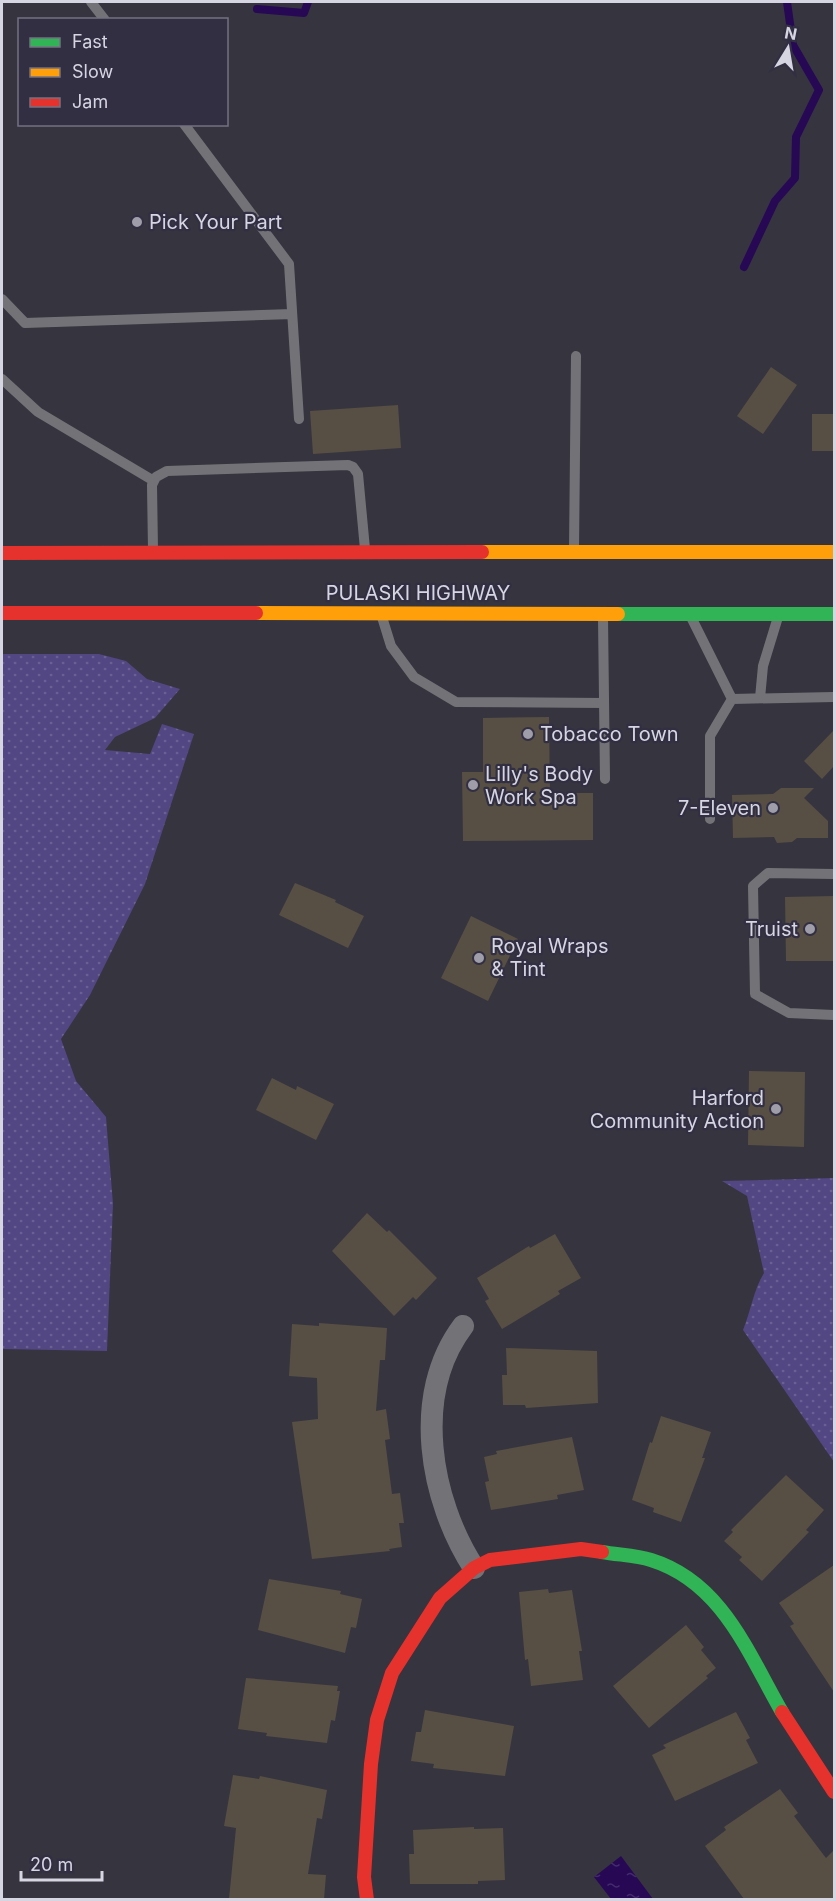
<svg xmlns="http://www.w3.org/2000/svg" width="836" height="1901" font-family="Inter,sans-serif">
  <defs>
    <pattern id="grass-dots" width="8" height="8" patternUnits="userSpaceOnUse" patternTransform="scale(1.5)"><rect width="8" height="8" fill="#524683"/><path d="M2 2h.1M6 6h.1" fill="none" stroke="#6a6094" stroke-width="1.8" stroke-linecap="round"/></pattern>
    <pattern id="water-ripples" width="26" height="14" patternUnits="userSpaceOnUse" patternTransform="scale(1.5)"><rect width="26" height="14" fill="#260855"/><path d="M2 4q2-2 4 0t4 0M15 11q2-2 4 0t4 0" fill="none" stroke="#452b6d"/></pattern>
  </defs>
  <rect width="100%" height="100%" fill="#36343f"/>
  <path fill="url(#grass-dots)" d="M 2,654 L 99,654 L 126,661 L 147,679 L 180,689 L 155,718 L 115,737 L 105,750 L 150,754 L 162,724 L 194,734 L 145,884 L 90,995 L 61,1039 L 76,1081 L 106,1117 L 113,1204 L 107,1351 L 2,1349 Z
    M 834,1178 L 834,1462 L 743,1330 C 751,1311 753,1291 764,1273 L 747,1196 L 722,1181 Z"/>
  <path fill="url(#water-ripples)" d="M 621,1856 L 653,1899 L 611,1899 L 594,1877 Z"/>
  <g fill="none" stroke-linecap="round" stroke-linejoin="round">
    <path stroke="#260855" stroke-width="8" d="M 257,9 L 304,13 L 308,2
      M 744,267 L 775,201 L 795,178 L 796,137 L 819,90 L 793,45 L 787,2"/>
  </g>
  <path fill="#574f44" d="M 771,367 L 797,385 L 763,434 L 737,416 Z
    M 398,405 L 401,448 L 313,454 L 310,411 Z
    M 812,414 L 834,414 L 834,451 L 812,451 Z
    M 549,717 L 550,793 L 593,793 L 593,840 L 463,841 L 462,772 L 483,772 L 483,718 Z
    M 834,730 L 834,766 L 822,779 L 804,761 Z
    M 781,788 L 814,788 L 804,798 L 828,821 L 828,838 L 797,838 L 792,842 L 777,843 L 774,837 L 733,838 L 732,795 L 773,794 Z
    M 295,883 L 336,900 L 335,902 L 364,916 L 348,948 L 279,915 Z
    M 834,896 L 834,961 L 786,961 L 785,897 Z
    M 471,916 L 518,939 L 488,1001 L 441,978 Z
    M 749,1071 L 805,1072 L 804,1147 L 748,1145 Z
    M 272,1078 L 296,1090 L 297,1086 L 334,1104 L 316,1140 L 256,1110 Z
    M 367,1213 L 387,1232 L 389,1230 L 437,1278 L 416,1300 L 413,1297 L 394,1316 L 332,1251 Z
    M 555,1234 L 581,1278 L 558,1291 L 560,1294 L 502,1329 L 485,1301 L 489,1299 L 477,1278 L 529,1246 L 530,1248 Z
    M 319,1323 L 387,1328 L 385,1360 L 380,1360 L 376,1411 L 386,1409 L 390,1439 L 385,1440 L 392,1494 L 400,1493 L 404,1523 L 399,1523 L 402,1547 L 389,1549 L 390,1551 L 312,1559 L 292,1422 L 318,1419 L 317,1378 L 289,1376 L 292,1324 L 319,1326 Z
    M 506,1348 L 597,1351 L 598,1403 L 526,1408 L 525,1405 L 503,1405 L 502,1375 L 507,1375 Z
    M 661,1416 L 711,1432 L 702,1458 L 705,1458 L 681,1522 L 653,1512 L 654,1508 L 632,1500 L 650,1442 L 652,1443 Z
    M 572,1437 L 584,1490 L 557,1495 L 558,1499 L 491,1510 L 485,1482 L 489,1481 L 484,1457 L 497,1454 L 496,1451 Z
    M 786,1475 L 824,1510 L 806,1530 L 809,1532 L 762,1581 L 739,1560 L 742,1557 L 724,1541 L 733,1532 L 731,1530 Z
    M 834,1565 L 834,1692 L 790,1626 L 794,1624 L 779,1603 Z
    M 269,1579 L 341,1591 L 340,1594 L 362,1599 L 356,1628 L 351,1627 L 345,1653 L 258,1630 Z
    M 548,1589 L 549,1593 L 572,1590 L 582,1651 L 579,1651 L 583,1680 L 531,1686 L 528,1659 L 525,1660 L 519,1592 Z
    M 686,1625 L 704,1647 L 701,1650 L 716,1668 L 706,1676 L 708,1678 L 649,1728 L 613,1686 Z
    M 246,1678 L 338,1686 L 337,1691 L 340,1691 L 335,1721 L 331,1720 L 327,1743 L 266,1736 L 267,1733 L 238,1729 Z
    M 425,1710 L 514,1726 L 505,1776 L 433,1768 L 434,1764 L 411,1761 L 416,1732 L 421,1732 Z
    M 736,1712 L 750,1738 L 746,1740 L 758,1763 L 675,1801 L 652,1755 L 666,1748 L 663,1745 Z
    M 233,1775 L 259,1779 L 260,1776 L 327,1790 L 322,1819 L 317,1818 L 308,1874 L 326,1875 L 324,1899 L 229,1899 L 236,1828 L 224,1826 Z
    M 780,1789 L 798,1813 L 794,1816 L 826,1858 L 834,1850 L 834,1899 L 744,1899 L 705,1846 L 726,1830 L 724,1827 Z
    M 474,1827 L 474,1829 L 503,1828 L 505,1880 L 478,1881 L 478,1884 L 410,1884 L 409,1854 L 414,1854 L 413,1830 Z"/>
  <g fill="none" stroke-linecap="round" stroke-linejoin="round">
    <path stroke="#737377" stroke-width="10" d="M 91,2 L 105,20
      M 184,124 L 289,264 L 299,419
      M 2,299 L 25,323 L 292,314
      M 2,379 L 38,412 L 154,481
      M 153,550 L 152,485 L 156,477 L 167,471 L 348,465 L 353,467 L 358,474 L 365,549
      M 574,550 L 576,356
      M 382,617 L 391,646 L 414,677 L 456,702 L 604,703
      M 603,618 L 605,779
      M 692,619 L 732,699 L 710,736 L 710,819
      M 760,698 L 763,666 L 778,617
      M 732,699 L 834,697
      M 834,874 L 768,873 L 753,886 L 755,994 L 789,1013 L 834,1015"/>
    <path stroke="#737377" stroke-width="22" d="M 463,1326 C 411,1395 430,1500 474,1568"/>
    <path stroke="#30b455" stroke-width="14" d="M 618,614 L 834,614
      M 602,1552 C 618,1555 636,1555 651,1560 C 722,1582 748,1653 782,1712"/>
    <path stroke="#ff9f0a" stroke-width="14" d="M 482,552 L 834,552
      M 256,613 L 618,614"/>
    <path stroke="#e5322d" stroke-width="14" d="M 2,553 L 482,552
      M 2,613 L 256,613
      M 782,1712 L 834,1792
      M 367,1900 L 364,1877 L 371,1764 L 377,1720 L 392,1673 L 440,1598 L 474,1568 L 490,1560 L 581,1549 L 602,1552"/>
  </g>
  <g fill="#9e9da9" stroke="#322f43" stroke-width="2">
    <circle cx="137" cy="222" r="6"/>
    <circle cx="528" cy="734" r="6"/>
    <circle cx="473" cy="785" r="6"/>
    <circle cx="773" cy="808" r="6"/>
    <circle cx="810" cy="929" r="6"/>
    <circle cx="479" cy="958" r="6"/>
    <circle cx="776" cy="1109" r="6"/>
  </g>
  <g text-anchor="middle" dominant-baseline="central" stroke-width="4.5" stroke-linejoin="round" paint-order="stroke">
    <g font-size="20" fill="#d6d5e2" stroke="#322f43" text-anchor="start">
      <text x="149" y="222">Pick Your Part</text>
      <text x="540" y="734">Tobacco Town</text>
      <text x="485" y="774">Lilly's Body<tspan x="485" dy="23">Work Spa</tspan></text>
      <text x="761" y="808" text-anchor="end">7-Eleven</text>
      <text x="798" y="929" text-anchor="end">Truist</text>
      <text x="491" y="946">Royal Wraps<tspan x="491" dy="23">&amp; Tint</tspan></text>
      <text x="764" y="1098" text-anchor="end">Harford<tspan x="764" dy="23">Community Action</tspan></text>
    </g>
    <g font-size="20" fill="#d6d5e2" stroke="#322f43">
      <text x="418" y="593">PULASKI HIGHWAY</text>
    </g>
  </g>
  <rect width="836" height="1901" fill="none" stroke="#d6d5e2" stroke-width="6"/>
  <rect x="18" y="18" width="210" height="108" fill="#322f43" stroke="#747183" stroke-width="1.5"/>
  <rect x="30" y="38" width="30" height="9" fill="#30b455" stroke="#747183" stroke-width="1.5"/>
  <text x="72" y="48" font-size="18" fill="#d6d5e2">Fast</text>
  <rect x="30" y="68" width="30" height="9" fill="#ff9f0a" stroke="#747183" stroke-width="1.5"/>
  <text x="72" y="78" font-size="18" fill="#d6d5e2">Slow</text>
  <rect x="30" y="98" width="30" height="9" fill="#e5322d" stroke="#747183" stroke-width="1.5"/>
  <text x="72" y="108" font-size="18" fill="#d6d5e2">Jam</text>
  <g transform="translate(788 48) rotate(11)" stroke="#322f43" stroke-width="4.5" paint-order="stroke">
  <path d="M0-4.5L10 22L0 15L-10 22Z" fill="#d6d5e2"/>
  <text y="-9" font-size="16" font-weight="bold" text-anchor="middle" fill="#d6d5e2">N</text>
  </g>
  <path d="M21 1871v9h81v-9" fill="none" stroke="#d6d5e2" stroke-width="3"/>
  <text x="30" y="1871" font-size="18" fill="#d6d5e2" stroke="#322f43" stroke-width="4.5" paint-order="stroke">20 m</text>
</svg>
